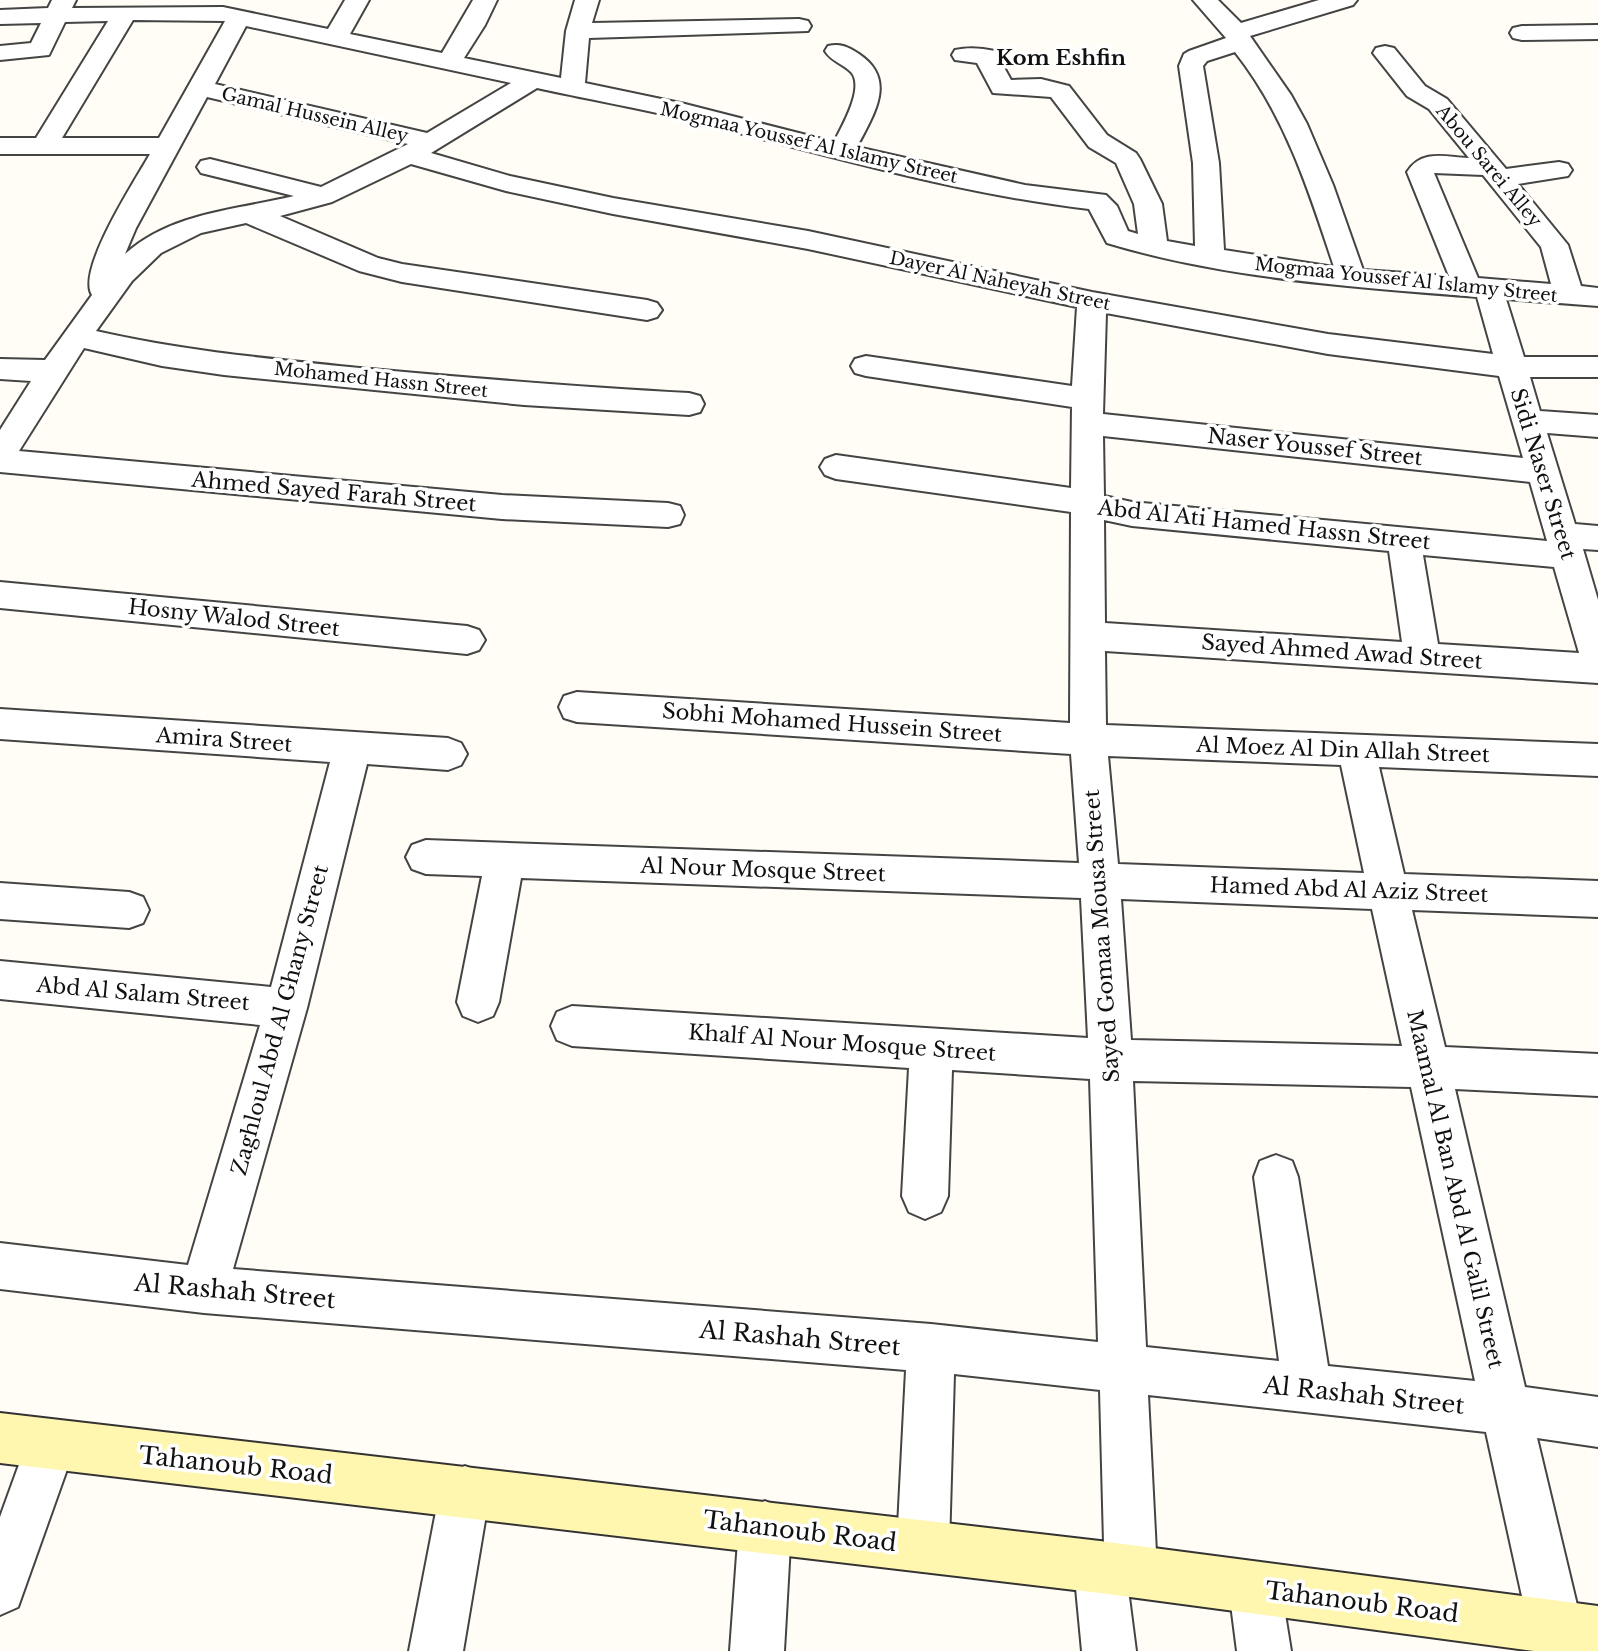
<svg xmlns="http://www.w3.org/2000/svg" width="1598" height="1651" font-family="'Libre Baskerville',serif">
  <rect width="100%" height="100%" fill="#fffdf5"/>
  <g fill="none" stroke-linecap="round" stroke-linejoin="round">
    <defs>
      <path id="street" d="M 52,0 L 76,0 L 72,8 L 223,7 L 328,29 L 345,0 L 369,0 L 350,34 L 442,53 L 473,0 L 497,0 L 485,25 L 464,58 L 561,78 L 566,31 L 575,0 L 599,0 L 592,23 L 799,19 L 808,21 L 811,26 L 808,31 L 589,38 L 585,83 L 685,104 L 834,142 C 842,126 865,87 851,72 C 843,64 831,61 825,51 L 828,46 C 841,43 848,47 859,54 C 898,80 873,115 857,147 L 1025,185 L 1106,195 L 1117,206 L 1128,231 L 1138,234 L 1134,204 L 1116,163 L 1089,147 L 1051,97 L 993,93 L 977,63 L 955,60 L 952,55 L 955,50 C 968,47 982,48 995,51 L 1011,80 L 1041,79 L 1069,86 L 1107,135 L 1136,153 L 1140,159 L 1162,204 L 1167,241 L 1195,246 L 1193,163 L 1179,66 L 1184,54 L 1189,51 L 1226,38 L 1193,0 L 1218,0 L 1241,23 L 1319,0 L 1357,0 L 1353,5 L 1250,36 L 1291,95 L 1307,124 L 1333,185 L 1363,270 L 1449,276 L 1407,172 C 1422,149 1444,157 1469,158 L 1429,109 L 1407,96 L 1373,53 L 1376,48 L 1385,46 L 1394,48 L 1425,86 L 1447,99 L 1506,169 L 1559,162 L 1568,164 L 1572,170 L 1568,176 L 1518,184 L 1568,245 L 1581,286 L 1598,288 L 1598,306 L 1506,299 L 1524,357 L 1598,357 L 1598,377 L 1530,377 L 1540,411 L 1598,415 L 1598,437 L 1547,433 L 1575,524 L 1598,526 L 1598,550 L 1583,549 L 1598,600 L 1598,683 L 1105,651 L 1106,725 L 1598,744 L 1598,776 L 1379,767 L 1404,874 L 1598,881 L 1598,917 L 1412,910 L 1445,1047 L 1598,1054 L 1598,1096 L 1455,1089 L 1525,1387 L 1598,1397 L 1598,1447 L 1537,1438 L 1588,1651 L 1534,1651 L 1486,1432 L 1148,1395 L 1157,1572 L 1149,1590 L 1129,1597 L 1136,1651 L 1082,1651 L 1074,1567 L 1082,1549 L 1100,1541 L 1104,1543 L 1100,1390 L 954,1374 L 949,1546 L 941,1564 L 923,1572 L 905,1564 L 897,1546 L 906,1370 L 204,1313 L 0,1289 L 0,1243 L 188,1265 L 260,1025 L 0,999 L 0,961 L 271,987 L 330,762 L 0,739 L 0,709 L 448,738 L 461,743 L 467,754 L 461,765 L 448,770 L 367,764 L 307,1008 L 233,1269 L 931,1324 L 1098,1342 L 1090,1079 L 952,1070 L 948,1196 L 941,1212 L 925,1219 L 909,1212 L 902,1196 L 909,1068 L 572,1046 L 557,1040 L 551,1026 L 557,1012 L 572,1006 L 1088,1038 L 1081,898 L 521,878 L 499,1002 L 493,1016 L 478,1022 L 463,1016 L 457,1002 L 482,876 L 426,874 L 412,869 L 406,857 L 412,845 L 426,840 L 1079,863 L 1071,754 L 577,722 L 564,718 L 559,707 L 564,696 L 577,692 L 1070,723 L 1071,512 L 836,479 L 825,475 L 820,467 L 825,459 L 836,455 L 1071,488 L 1072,407 L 866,376 L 855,373 L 851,366 L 855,359 L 866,356 L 1072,386 L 1077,307 L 808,249 L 613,214 L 506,191 L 411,164 L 332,202 L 280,216 L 378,258 L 402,264 L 647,300 L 657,303 L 662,310 L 657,317 L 647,320 L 402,282 L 359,271 L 246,223 L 201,233 L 161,253 L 132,281 L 96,331 C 183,351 271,359 360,368 C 469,378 579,387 689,393 L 700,396 L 704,404 L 700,412 L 689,415 L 524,405 L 224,375 L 162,366 L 84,348 L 19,451 L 502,495 L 668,503 L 680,506 L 684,515 L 680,524 L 668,527 L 502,519 L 0,472 L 0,430 L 31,381 L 0,379 L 0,359 L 45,360 L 92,295 C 76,270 136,179 150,154 L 0,154 L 0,138 L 36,138 L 108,21 L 65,22 L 49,55 L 0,60 L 0,46 L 31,43 L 41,23 L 0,24 L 0,10 L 48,8 ZM 133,20 L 225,21 L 159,138 L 62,138 ZM 246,26 L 511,83 L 427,133 L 215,84 ZM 1235,52 C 1285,115 1309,191 1334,267 L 1224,250 L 1219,163 L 1203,66 L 1207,61 ZM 537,88 C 587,99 638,108 688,120 C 821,153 952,193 1089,209 L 1107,243 C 1226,279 1354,287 1477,297 L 1493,354 L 1328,334 L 1092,292 L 808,231 L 613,198 L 510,176 L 431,153 ZM 207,97 L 408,144 L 321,187 L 210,159 L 201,161 L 197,167 L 201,173 L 294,196 C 236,210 172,212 125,254 L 136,228 ZM 1434,173 L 1483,175 L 1541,247 L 1551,284 L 1478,278 ZM 1106,313 L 1328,354 L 1499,376 L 1523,458 L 1103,414 ZM 1103,436 L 1530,482 L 1547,541 L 1132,502 L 1104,496 ZM 1104,520 L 1132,526 L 1389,551 L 1402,642 L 1105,623 ZM 1423,555 L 1554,567 L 1579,653 L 1438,644 ZM 1108,756 L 1341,765 L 1364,873 L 1118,864 ZM 1121,899 L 1372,909 L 1402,1046 L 1131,1040 ZM 1133,1081 L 1411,1087 L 1475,1381 L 1328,1366 L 1298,1177 L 1292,1161 L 1276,1155 L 1260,1161 L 1254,1177 L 1279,1361 L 1146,1347 Z
        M 1598,25 L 1598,39 L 1522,40 L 1513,38 L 1510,33 L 1513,28 L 1522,26 Z
        M 0,582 L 467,626 L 479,630 L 485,640 L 479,650 L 467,654 L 0,608 Z
        M 0,883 L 129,892 L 143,897 L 149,910 L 143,923 L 129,928 L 0,919 Z
        M 51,1419 L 69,1426 L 76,1444 L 18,1607 L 0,1615 L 0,1517 L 33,1426 Z
        M 465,1466 L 483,1473 L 490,1491 L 463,1651 L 409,1651 L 440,1491 L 447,1473 Z
        M 765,1501 L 783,1509 L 791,1527 L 784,1651 L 730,1651 L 739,1527 L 747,1509 Z
        M 1255,1563 L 1273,1571 L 1281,1589 L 1291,1651 L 1237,1651 L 1229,1589 L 1237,1571 Z"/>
      <path id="secondary" d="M 0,1413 L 1100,1541 L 1598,1606 L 1598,1651 L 1534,1651 L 1100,1593 L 0,1463 Z"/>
    </defs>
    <use href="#street" stroke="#444" stroke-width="4"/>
    <use href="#secondary" stroke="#333" stroke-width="4"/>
    <use href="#street" fill="#fff" fill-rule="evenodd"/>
    <use href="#secondary" fill="#fff6b0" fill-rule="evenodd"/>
  </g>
  <g text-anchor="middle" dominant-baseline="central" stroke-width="7" stroke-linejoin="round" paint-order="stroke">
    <g font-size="18" fill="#111" stroke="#fff">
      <text transform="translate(315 115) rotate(13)">Gamal Hussein Alley</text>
      <text transform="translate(809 143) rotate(13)">Mogmaa Youssef Al Islamy Street</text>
      <text transform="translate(1489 166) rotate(50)">Abou Sarei Alley</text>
      <text transform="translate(1406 280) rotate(6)">Mogmaa Youssef Al Islamy Street</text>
      <text transform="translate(1000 281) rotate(12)">Dayer Al Naheyah Street</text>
      <text transform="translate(381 380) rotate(6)">Mohamed Hassn Street</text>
    </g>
    <g font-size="21" font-weight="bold" fill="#111" stroke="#fff">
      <text x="1061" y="58">Kom Eshfin</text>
    </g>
    <g font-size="21" fill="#111" stroke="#fff">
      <text transform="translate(1315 447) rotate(6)">Naser Youssef Street</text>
      <text transform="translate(1543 474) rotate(73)">Sidi Naser Street</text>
      <text transform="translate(334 492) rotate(5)">Ahmed Sayed Farah Street</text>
      <text transform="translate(1264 525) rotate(6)">Abd Al Ati Hamed Hassn Street</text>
      <text transform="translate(234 618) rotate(6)">Hosny Walod Street</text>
      <text transform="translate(1342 652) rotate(4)">Sayed Ahmed Awad Street</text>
      <text transform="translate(832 723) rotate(4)">Sobhi Mohamed Hussein Street</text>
      <text transform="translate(224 740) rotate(4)">Amira Street</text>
      <text transform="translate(1343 750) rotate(2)">Al Moez Al Din Allah Street</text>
      <text transform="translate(763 870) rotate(2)">Al Nour Mosque Street</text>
      <text transform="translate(1349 890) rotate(2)">Hamed Abd Al Aziz Street</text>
      <text transform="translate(1102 936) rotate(-94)">Sayed Gomaa Mousa Street</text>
      <text transform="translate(143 994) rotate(5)">Abd Al Salam Street</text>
      <text transform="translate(280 1020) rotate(-75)">Zaghloul Abd Al Ghany Street</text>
      <text transform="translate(842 1043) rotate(4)">Khalf Al Nour Mosque Street</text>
      <text transform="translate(1455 1189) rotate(77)">Maamal Al Ban Abd Al Galil Street</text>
    </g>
    <g font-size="24" fill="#111" stroke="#fff">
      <text transform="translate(235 1291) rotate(5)">Al Rashah Street</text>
      <text transform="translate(800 1338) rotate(5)">Al Rashah Street</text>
      <text transform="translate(1364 1395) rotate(6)">Al Rashah Street</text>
      <text transform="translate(236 1465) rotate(6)">Tahanoub Road</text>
      <text transform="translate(800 1531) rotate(7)">Tahanoub Road</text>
      <text transform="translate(1362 1602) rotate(7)">Tahanoub Road</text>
    </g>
  </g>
</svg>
